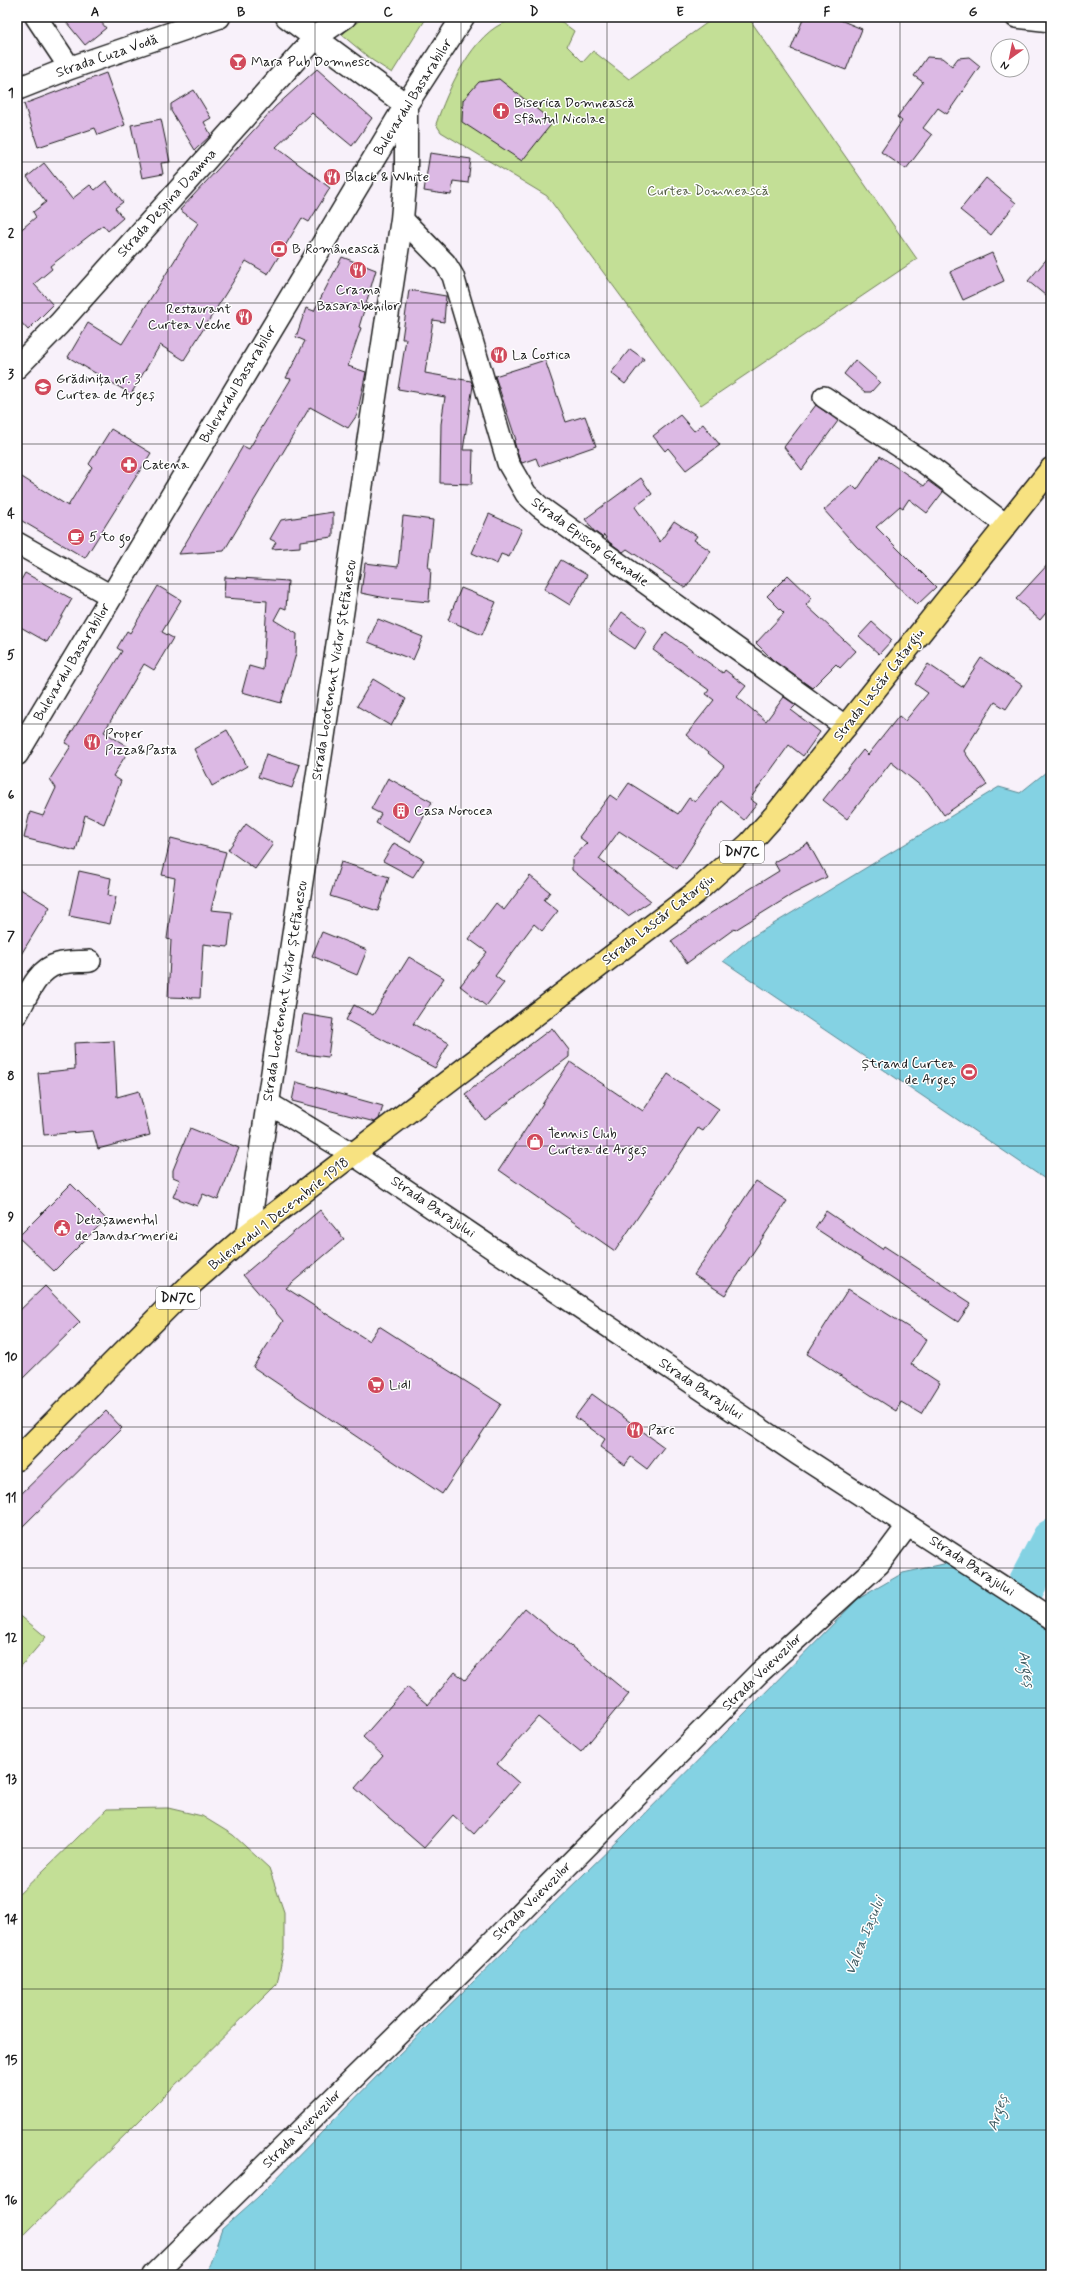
<svg xmlns="http://www.w3.org/2000/svg" width="1068" height="2292" font-family="Mynerve,sans-serif">
  <rect width="100%" height="100%" fill="#f8f1fa"/>
  <filter id="ink" filterUnits="userSpaceOnUse"><feTurbulence type="fractalNoise" baseFrequency=".025" numOctaves="2"/><feDisplacementMap in="SourceGraphic" scale="8" xChannelSelector="R" yChannelSelector="G"/><feConvolveMatrix kernelMatrix="1 2 1 2 8 2 1 2 1" color-interpolation-filters="sRGB"/></filter>
  <g filter="url(#ink)">
    <path fill="#c3df96" stroke="#707e59" d="M 365,17 L 427,17 L 392,73 L 372,60 L 342,35 L 350,27 Z
      M 540,17 L 562,22 L 574,31 L 567,46 L 583,62 L 593,51 L 629,79 L 715,17 L 748,17 L 917,259 L 701,405 L 547,196 L 441,132 L 436,124 C 447,92 473,31 509,21 C 518,18 530,17 540,17 Z
      M 17,1613 L 46,1637 L 17,1671 Z
      M 168,1808 L 202,1816 L 233,1835 L 269,1868 L 284,1912 L 284,1949 L 277,1984 L 17,2242 L 17,1896 L 107,1809 Z"/>
    <path fill="#84d2e3" stroke="#5a8993" d="M 1051,768 L 1051,1183 L 723,961 L 752,937 L 999,787 L 1020,793 Z
      M 948,1563 L 1051,1632 L 1051,2275 L 206,2275 L 222,2229 L 258,2197 L 393,2060 L 623,1836 L 858,1599 L 903,1573 Z"/>
    <g fill="none" stroke-linecap="round" stroke-linejoin="round">
      <path stroke="#84d2e3" stroke-width="39" d="M 1021,1640 L 1015,1607 L 1051,1539"/>
    </g>
    <path fill="#dcb9e4" stroke="#1c1c1c" d="M 62,17 L 97,17 L 106,28 L 85,45 Z
      M 804,17 L 833,17 L 862,29 L 846,70 L 791,49 Z
      M 927,57 L 942,58 L 952,66 L 958,58 L 969,57 L 980,66 L 947,114 L 938,108 L 923,128 L 932,135 L 906,169 L 881,152 L 902,121 L 897,117 L 923,82 L 914,76 Z
      M 317,69 L 372,118 L 352,146 L 312,113 L 276,147 L 330,188 L 309,222 L 302,218 L 268,274 L 246,261 L 184,360 L 160,345 L 131,394 L 68,357 L 88,323 L 122,344 L 198,223 L 180,210 L 275,107 Z
      M 106,73 L 125,125 L 98,135 L 95,128 L 38,147 L 24,104 Z
      M 499,79 L 553,122 L 522,161 L 462,122 L 463,100 L 479,82 Z
      M 194,90 L 211,118 L 204,122 L 211,135 L 195,150 L 171,111 L 171,104 Z
      M 161,119 L 170,162 L 161,163 L 163,174 L 142,178 L 131,125 Z
      M 430,153 L 471,159 L 468,183 L 453,181 L 451,195 L 424,191 Z
      M 44,163 L 72,199 L 90,185 L 95,190 L 106,181 L 123,202 L 115,208 L 123,218 L 108,231 L 103,225 L 50,266 L 52,269 L 34,284 L 53,305 L 28,330 L 17,318 L 17,233 L 36,217 L 33,212 L 46,202 L 27,177 Z
      M 986,178 L 1016,203 L 991,235 L 960,210 Z
      M 992,253 L 1004,281 L 963,300 L 950,272 Z
      M 1051,254 L 1051,300 L 1028,281 Z
      M 342,257 L 376,270 L 359,327 L 361,328 L 348,366 L 366,372 L 357,415 L 348,428 L 310,407 L 224,551 L 179,554 L 243,446 L 249,449 L 291,379 L 286,378 L 305,341 L 296,337 L 306,308 L 314,311 Z
      M 409,290 L 446,296 L 444,322 L 433,320 L 425,373 L 471,381 L 473,386 L 463,450 L 473,450 L 472,484 L 440,483 L 441,424 L 445,397 L 398,389 L 406,339 L 402,339 Z
      M 630,349 L 644,359 L 625,384 L 611,373 Z
      M 545,360 L 566,422 L 585,416 L 596,446 L 539,466 L 536,458 L 522,463 L 519,458 L 514,441 L 516,440 L 495,376 Z
      M 855,360 L 880,382 L 871,392 L 865,392 L 844,374 Z
      M 816,405 L 838,421 L 802,470 L 784,447 Z
      M 680,415 L 694,431 L 703,424 L 720,445 L 686,470 L 668,448 L 665,451 L 653,436 Z
      M 111,429 L 151,453 L 85,558 L 17,518 L 17,474 L 68,506 L 92,467 L 89,464 Z
      M 880,456 L 924,486 L 928,481 L 943,492 L 927,513 L 909,499 L 903,508 L 900,506 L 876,527 L 936,587 L 917,605 L 856,546 L 824,510 L 852,485 L 857,490 Z
      M 641,478 L 652,494 L 635,507 L 660,542 L 674,521 L 697,536 L 694,540 L 711,551 L 686,588 L 627,549 L 623,552 L 609,542 L 604,535 L 602,537 L 594,531 L 585,519 Z
      M 333,512 L 333,537 L 300,541 L 300,547 L 272,549 L 276,542 L 270,539 L 281,520 Z
      M 489,514 L 522,529 L 509,557 L 501,554 L 497,564 L 472,553 Z
      M 403,516 L 433,520 L 428,568 L 431,568 L 429,602 L 386,598 L 361,593 L 365,563 L 398,567 Z
      M 561,560 L 587,575 L 570,605 L 544,589 Z
      M 1051,561 L 1051,607 L 1040,620 L 1016,599 Z
      M 25,573 L 72,599 L 47,642 L 17,625 L 17,587 Z
      M 788,575 L 812,598 L 806,605 L 856,651 L 840,668 L 836,664 L 812,688 L 773,660 L 756,643 L 784,613 L 767,596 Z
      M 225,577 L 288,581 L 286,609 L 281,607 L 274,620 L 297,634 L 296,654 L 281,703 L 242,692 L 249,666 L 263,670 L 267,601 L 224,598 Z
      M 158,586 L 181,600 L 162,632 L 173,638 L 154,670 L 144,664 L 104,732 L 130,748 L 113,776 L 121,781 L 104,824 L 85,815 L 76,851 L 24,838 L 30,812 L 43,816 L 56,788 L 50,779 L 71,746 L 65,743 L 122,651 L 117,648 L 127,631 L 130,633 Z
      M 461,588 L 496,602 L 482,635 L 448,620 Z
      M 622,612 L 647,630 L 635,649 L 609,631 Z
      M 378,619 L 423,637 L 413,660 L 368,642 Z
      M 872,622 L 892,640 L 879,654 L 859,636 Z
      M 666,632 L 723,673 L 725,670 L 746,686 L 737,697 L 766,721 L 784,697 L 796,705 L 791,710 L 820,732 L 803,756 L 789,745 L 750,799 L 757,804 L 744,820 L 721,801 L 677,869 L 619,831 L 599,859 L 651,901 L 628,916 L 572,870 L 572,859 L 587,843 L 579,837 L 610,795 L 617,800 L 629,783 L 678,814 L 689,798 L 695,802 L 724,766 L 686,735 L 714,700 L 706,694 L 709,690 L 653,650 Z
      M 981,658 L 1022,685 L 1006,709 L 995,702 L 964,751 L 987,785 L 944,815 L 927,791 L 891,762 L 847,819 L 823,800 L 863,750 L 868,755 L 899,716 L 905,721 L 928,693 L 915,684 L 928,664 L 962,687 Z
      M 373,679 L 406,699 L 391,726 L 357,706 Z
      M 227,730 L 247,766 L 212,786 L 194,749 Z
      M 266,754 L 300,765 L 292,788 L 258,777 Z
      M 388,778 L 432,802 L 410,842 L 376,823 L 381,814 L 371,809 Z
      M 246,824 L 273,844 L 255,869 L 228,850 Z
      M 171,838 L 226,852 L 211,910 L 232,912 L 228,947 L 203,944 L 200,998 L 168,997 L 171,940 L 167,939 L 175,878 L 162,875 Z
      M 394,843 L 424,860 L 413,877 L 383,861 Z
      M 808,843 L 827,877 L 793,894 L 735,930 L 734,929 L 687,963 L 671,941 L 711,913 L 779,871 L 774,862 Z
      M 341,862 L 389,877 L 378,911 L 330,896 Z
      M 79,871 L 111,878 L 108,895 L 116,897 L 110,924 L 69,916 Z
      M 530,876 L 550,892 L 544,900 L 558,911 L 542,931 L 534,924 L 495,976 L 504,983 L 486,1006 L 460,986 L 487,952 L 469,939 L 496,903 L 504,910 Z
      M 17,887 L 50,907 L 17,961 Z
      M 322,932 L 367,950 L 357,975 L 312,956 Z
      M 409,957 L 444,978 L 413,1024 L 449,1043 L 435,1068 L 346,1020 L 354,1005 L 373,1015 Z
      M 303,1014 L 333,1019 L 328,1057 L 297,1053 Z
      M 552,1028 L 569,1050 L 569,1057 L 485,1120 L 465,1094 Z
      M 114,1041 L 117,1097 L 139,1091 L 150,1135 L 98,1149 L 93,1131 L 44,1135 L 38,1073 L 75,1069 L 74,1043 Z
      M 570,1062 L 643,1111 L 668,1074 L 719,1109 L 703,1131 L 698,1128 L 615,1251 L 499,1170 Z
      M 296,1082 L 383,1106 L 379,1119 L 375,1122 L 292,1101 Z
      M 190,1128 L 239,1148 L 218,1200 L 203,1194 L 197,1206 L 173,1197 L 180,1180 L 173,1177 L 173,1170 Z
      M 756,1181 L 787,1201 L 725,1295 L 694,1275 Z
      M 71,1184 L 106,1219 L 54,1271 L 18,1237 Z
      M 320,1210 L 344,1239 L 286,1288 L 369,1341 L 379,1326 L 501,1404 L 442,1494 L 253,1367 L 283,1321 L 243,1275 Z
      M 826,1211 L 882,1249 L 884,1246 L 971,1303 L 958,1322 L 815,1228 Z
      M 45,1286 L 80,1322 L 17,1384 L 17,1313 Z
      M 848,1289 L 927,1339 L 911,1364 L 940,1383 L 921,1414 L 901,1402 L 896,1411 L 807,1354 Z
      M 592,1394 L 664,1447 L 647,1469 L 631,1457 L 625,1465 L 600,1447 L 605,1439 L 575,1417 Z
      M 106,1411 L 122,1428 L 17,1532 L 17,1498 Z
      M 525,1608 L 629,1694 L 581,1752 L 538,1717 L 497,1764 L 519,1783 L 474,1834 L 453,1815 L 424,1848 L 355,1788 L 383,1756 L 363,1737 L 407,1687 L 428,1705 L 455,1672 L 465,1680 Z"/>
    <g fill="none" stroke-linecap="round" stroke-linejoin="round">
      <defs>
        <path id="minor" d="M 36,17 L 70,68
          M 1016,17 L 1051,21
          M 402,219 L 445,263 L 453,276 L 508,463 L 526,494 L 540,507 L 846,727
          M 824,397 L 925,463 L 1006,525
          M 17,543 L 111,596
          M 17,1014 C 27,997 37,969 58,964 C 68,961 80,962 90,961
          M 268,1103 L 354,1155 L 799,1455 L 1051,1618
          M 153,2275 L 478,1956 L 759,1673 L 879,1564 L 908,1525"/>
        <path id="tertiary" d="M 287,17 L 406,105
          M 17,89 L 70,68 L 219,17
          M 17,367 L 59,324 L 296,59 L 316,37 L 345,17"/>
        <path id="secondary" d="M 17,754 L 406,105 L 463,17
          M 248,1234 L 402,219 L 406,174 L 406,105"/>
        <path id="primary" d="M 17,1459 L 191,1284 L 248,1234 L 695,893 L 749,844 L 775,815 L 1051,469"/>
      </defs>
      <use href="#minor" stroke="#1c1c1c" stroke-width="24"/>
      <use href="#tertiary" stroke="#1c1c1c" stroke-width="25"/>
      <use href="#secondary" stroke="#1c1c1c" stroke-width="25"/>
      <use href="#primary" stroke="#1c1c1c" stroke-width="25"/>
      <use href="#minor" stroke="#fff" stroke-width="21"/>
      <use href="#tertiary" stroke="#fff" stroke-width="22"/>
      <use href="#secondary" stroke="#fff" stroke-width="22"/>
      <use href="#primary" stroke="#f7e281" stroke-width="22"/>
    </g>
  </g>
  <path fill="none" stroke="#1c1c1c" stroke-width="1" stroke-opacity="0.55" d="M 168,17 L 168,2275M 315,17 L 315,2275M 461,17 L 461,2275M 607,17 L 607,2275M 753,17 L 753,2275M 900,17 L 900,2275M 17,162 L 1051,162M 17,303 L 1051,303M 17,444 L 1051,444M 17,584 L 1051,584M 17,724 L 1051,724M 17,865 L 1051,865M 17,1006 L 1051,1006M 17,1146 L 1051,1146M 17,1286 L 1051,1286M 17,1427 L 1051,1427M 17,1568 L 1051,1568M 17,1708 L 1051,1708M 17,1848 L 1051,1848M 17,1989 L 1051,1989M 17,2130 L 1051,2130"/>
  <defs>
    <symbol id="bar-disc" viewBox="-11 -11 22 22"><circle r="9.5" fill="#d1495b" stroke="#fff"/><path d="M-6-5H6L.8 .8V4.5H3.5V6h-7V4.5H-.8V.8Z" fill="#fff"/></symbol>
    <symbol id="church-disc" viewBox="-11 -11 22 22"><circle r="9.5" fill="#d1495b" stroke="#fff"/><path d="M-1.2-6h2.4v3.5h3.3v2.4h-3.3V6h-2.4V-.1h-3.3v-2.4h3.3Z" fill="#fff"/></symbol>
    <symbol id="restaurant-disc" viewBox="-11 -11 22 22"><circle r="9.5" fill="#d1495b" stroke="#fff"/><path d="M-5-6h1v4h1v-4h1v4h1v-4h1v5L-1.5 .5V6h-2V.5L-5-1ZM5-6V6H3V1.5H1.5Q1.5-4 5-6Z" fill="#fff"/></symbol>
    <symbol id="bank-disc" viewBox="-11 -11 22 22"><circle r="9.5" fill="#d1495b" stroke="#fff"/><path d="M-6-4H6V4H-6ZM0-2.3a2.3 2.3 0 1 0 0 4.6a2.3 2.3 0 1 0 0-4.6Z" fill="#fff"/></symbol>
    <symbol id="school-disc" viewBox="-11 -11 22 22"><circle r="9.5" fill="#d1495b" stroke="#fff"/><path d="M0-5L7-2L0 1L-7-2ZM-4 1L0 2.5L4 1V4Q0 6-4 4Z" fill="#fff"/></symbol>
    <symbol id="pharmacy-disc" viewBox="-11 -11 22 22"><circle r="9.5" fill="#d1495b" stroke="#fff"/><path d="M-2-6h4v4h4v4h-4v4h-4v-4h-4v-4h4Z" fill="#fff"/></symbol>
    <symbol id="cafe-disc" viewBox="-11 -11 22 22"><circle r="9.5" fill="#d1495b" stroke="#fff"/><path d="M-5.5-4.5H6V0H3Q3 3.5 0 3.5H-2.5Q-5.5 3.5-5.5 0ZM3-3.2v2h1.7v-2ZM-6 4.5H4V6H-6Z" fill="#fff"/></symbol>
    <symbol id="building-disc" viewBox="-11 -11 22 22"><circle r="9.5" fill="#d1495b" stroke="#fff"/><path d="M-4-6H4V6H1V3H-1V6H-4ZM-2.5-4.3h1.7v1.8h-1.7ZM.8-4.3h1.7v1.8H.8ZM-2.5-1h1.7V.8h-1.7ZM.8-1h1.7V.8H.8Z" fill="#fff"/></symbol>
    <symbol id="stadium-disc" viewBox="-11 -11 22 22"><circle r="9.5" fill="#d1495b" stroke="#fff"/><path d="M0-5a6.5 5 0 1 0 0 10a6.5 5 0 1 0 0-10ZM-3.5-1.8h7v3.6h-7Z" fill="#fff"/></symbol>
    <symbol id="shop-disc" viewBox="-11 -11 22 22"><circle r="9.5" fill="#d1495b" stroke="#fff"/><path d="M-5-2.5h2.3a2.7 3.5 0 0 1 5.4 0H5L5.5 6h-11ZM-1.5-2.5h3a1.5 2.3 0 0 0-3 0Z" fill="#fff"/></symbol>
    <symbol id="civic-disc" viewBox="-11 -11 22 22"><circle r="9.5" fill="#d1495b" stroke="#fff"/><path d="M-.6-6.5H3V-4.5H.6V-3L4-1V1h2V6H-6V1h2V-1L-.6-3ZM-1.2 2.5V6h2.4V2.5Z" fill="#fff"/></symbol>
    <symbol id="supermarket-disc" viewBox="-11 -11 22 22"><circle r="9.5" fill="#d1495b" stroke="#fff"/><path d="M-6-5.5h2.5l.6 2H6L4.5 2H-2.5L-4.4-4H-6ZM-1.5 3.2a1.3 1.3 0 1 0 .1 0ZM3 3.2a1.3 1.3 0 1 0 .1 0Z" fill="#fff"/></symbol>
  </defs>
  <g fill-rule="evenodd">
    <use href="#bar-disc" x="228" y="52" width="20" height="20"/>
    <use href="#church-disc" x="491" y="101" width="20" height="20"/>
    <use href="#restaurant-disc" x="322" y="167" width="20" height="20"/>
    <use href="#bank-disc" x="269" y="239" width="20" height="20"/>
    <use href="#restaurant-disc" x="348" y="260" width="20" height="20"/>
    <use href="#restaurant-disc" x="234" y="307" width="20" height="20"/>
    <use href="#restaurant-disc" x="489" y="345" width="20" height="20"/>
    <use href="#school-disc" x="33" y="377" width="20" height="20"/>
    <use href="#pharmacy-disc" x="119" y="455" width="20" height="20"/>
    <use href="#cafe-disc" x="66" y="527" width="20" height="20"/>
    <use href="#restaurant-disc" x="82" y="732" width="20" height="20"/>
    <use href="#building-disc" x="391" y="801" width="20" height="20"/>
    <use href="#stadium-disc" x="959" y="1062" width="20" height="20"/>
    <use href="#shop-disc" x="525" y="1132" width="20" height="20"/>
    <use href="#civic-disc" x="52" y="1218" width="20" height="20"/>
    <use href="#supermarket-disc" x="366" y="1375" width="20" height="20"/>
    <use href="#restaurant-disc" x="625" y="1420" width="20" height="20"/>
  </g>
  <g text-anchor="middle" dominant-baseline="central" stroke-width="3" stroke-linejoin="round" paint-order="stroke">
    <g fill="#fff" stroke="#606060" stroke-width="1">
      <rect x="720" y="841" width="44" height="22" rx="3"/>
      <rect x="156" y="1287" width="44" height="22" rx="3"/>
    </g>
    <g font-size="13" font-weight="bold" fill="#1c1c1c">
      <text x="742" y="852">DN7C</text>
      <text x="178" y="1298">DN7C</text>
    </g>
    <g font-size="14" fill="#1c1c1c" stroke="#fff">
      <text transform="translate(107 56) rotate(-19)">Strada Cuza Vodă</text>
      <text transform="translate(413 97) rotate(-58)">Bulevardul Basarabilor</text>
      <text transform="translate(167 203) rotate(-48)">Strada Despina Doamna</text>
      <text transform="translate(238 384) rotate(-59)">Bulevardul Basarabilor</text>
      <text transform="translate(590 542) rotate(36)">Strada Episcop Ghenadie</text>
      <text transform="translate(72 662) rotate(-59)">Bulevardul Basarabilor</text>
      <text transform="translate(334 670) rotate(-81)">Strada Locotenent Victor Ștefănescu</text>
      <text transform="translate(879 685) rotate(-52)">Strada Lascăr Catargiu</text>
      <text transform="translate(658 920) rotate(-38)">Strada Lascăr Catargiu</text>
      <text transform="translate(285 991) rotate(-81)">Strada Locotenent Victor Ștefănescu</text>
      <text transform="translate(433 1207) rotate(34)">Strada Barajului</text>
      <text transform="translate(279 1214) rotate(-38)">Bulevardul 1 Decembrie 1918</text>
      <text transform="translate(701 1389) rotate(34)">Strada Barajului</text>
      <text transform="translate(972 1566) rotate(33)">Strada Barajului</text>
      <text transform="translate(762 1672) rotate(-44)">Strada Voievozilor</text>
      <text transform="translate(532 1901) rotate(-45)">Strada Voievozilor</text>
      <text transform="translate(302 2129) rotate(-45)">Strada Voievozilor</text>
    </g>
    <g font-size="14" fill="#1c1c1c" stroke="#fff" text-anchor="start">
      <text x="251" y="62">Mara Pub Domnesc</text>
      <text x="514" y="103">Biserica Domnească<tspan x="514" dy="16">Sfântul Nicolae</tspan></text>
      <text x="345" y="177">Black &amp; White</text>
      <text x="292" y="249">B Românească</text>
      <text x="358" y="290" text-anchor="middle">Crama<tspan x="358" dy="16">Basarabenilor</tspan></text>
      <text x="231" y="309" text-anchor="end">Restaurant<tspan x="231" dy="16">Curtea Veche</tspan></text>
      <text x="512" y="355">La Costica</text>
      <text x="56" y="379">Grădinița nr. 3<tspan x="56" dy="16">Curtea de Argeș</tspan></text>
      <text x="142" y="465">Catena</text>
      <text x="89" y="537">5 to go</text>
      <text x="105" y="734">Proper<tspan x="105" dy="16">Pizza&amp;Pasta</tspan></text>
      <text x="414" y="811">Casa Norocea</text>
      <text x="956" y="1064" text-anchor="end">Ștrand Curtea<tspan x="956" dy="16">de Argeș</tspan></text>
      <text x="548" y="1134">Tennis Club<tspan x="548" dy="16">Curtea de Argeș</tspan></text>
      <text x="75" y="1220">Detașamentul<tspan x="75" dy="16">de Jandarmeriei</tspan></text>
      <text x="389" y="1385">Lidl</text>
      <text x="648" y="1430">Parc</text>
    </g>
    <g font-size="14" fill="#566047" stroke="#fff">
      <text x="708" y="191">Curtea Domnească</text>
    </g>
    <g font-size="15" font-style="italic" fill="#405c62" stroke="#fff">
      <text transform="translate(1026 1669) rotate(80)">Argeș</text>
      <text transform="translate(865 1936) rotate(-68)">Valea Iașului</text>
      <text transform="translate(998 2113) rotate(-72)">Argeș</text>
    </g>
  </g>
  <rect width="1068" height="2292" fill="none" stroke="#fff" stroke-width="44"/>
  <g transform="translate(1010 58) rotate(213)"><circle r="19" fill="#ffffff" stroke="#a4a4a4"/>
  <path d="M0-3L7 15L0 10L-7 15Z" fill="#d1495b"/>
  <text y="-6" font-size="11" font-weight="bold" text-anchor="middle" fill="#1c1c1c">N</text>
  </g>
  <rect x="22" y="22" width="1024" height="2248" fill="none" stroke="#1c1c1c" stroke-width="1.5"/>
  <g font-size="13" text-anchor="middle" font-weight="bold" fill="#1c1c1c">
    <text x="95" y="16">A</text>
    <text x="241" y="16">B</text>
    <text x="388" y="16">C</text>
    <text x="534" y="16">D</text>
    <text x="680" y="16">E</text>
    <text x="827" y="16">F</text>
    <text x="973" y="16">G</text>
    <text x="11" y="97">1</text>
    <text x="11" y="237">2</text>
    <text x="11" y="378">3</text>
    <text x="11" y="518">4</text>
    <text x="11" y="659">5</text>
    <text x="11" y="799">6</text>
    <text x="11" y="940">7</text>
    <text x="11" y="1080">8</text>
    <text x="11" y="1221">9</text>
    <text x="11" y="1361">10</text>
    <text x="11" y="1502">11</text>
    <text x="11" y="1642">12</text>
    <text x="11" y="1783">13</text>
    <text x="11" y="1923">14</text>
    <text x="11" y="2064">15</text>
    <text x="11" y="2204">16</text>
  </g>
</svg>
